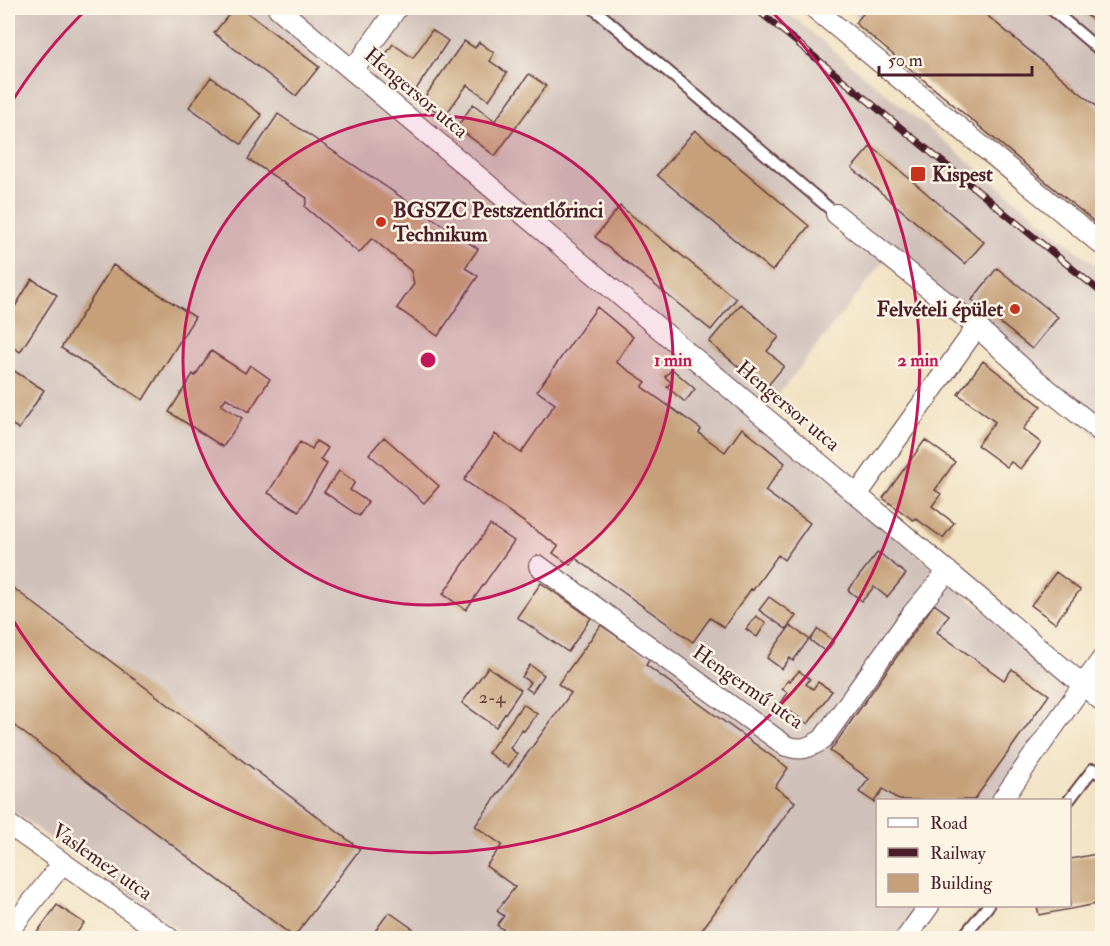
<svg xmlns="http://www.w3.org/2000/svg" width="1110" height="946" font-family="'IM FELL Double Pica',serif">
  <rect width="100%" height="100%" fill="#fcf5e5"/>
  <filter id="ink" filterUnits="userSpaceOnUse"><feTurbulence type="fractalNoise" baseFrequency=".0167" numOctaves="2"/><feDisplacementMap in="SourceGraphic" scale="12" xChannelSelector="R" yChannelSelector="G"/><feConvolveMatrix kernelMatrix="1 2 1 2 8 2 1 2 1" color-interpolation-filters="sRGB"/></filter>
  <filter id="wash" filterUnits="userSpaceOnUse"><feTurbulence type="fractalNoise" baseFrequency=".008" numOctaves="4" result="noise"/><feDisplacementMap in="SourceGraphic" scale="24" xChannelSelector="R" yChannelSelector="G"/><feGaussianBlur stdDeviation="1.35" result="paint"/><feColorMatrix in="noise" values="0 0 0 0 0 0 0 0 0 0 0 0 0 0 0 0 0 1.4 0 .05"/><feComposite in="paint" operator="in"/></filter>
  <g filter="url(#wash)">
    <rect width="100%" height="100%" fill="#f1e2c3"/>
    <path fill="#cfc0ba" d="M 8,8 L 782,8 L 1102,271 L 1102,441 L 884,261 L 759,419 L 1074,688 L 994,800 L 878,800 L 878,906 L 919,906 L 895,938 L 190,938 L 8,808 Z
      M 847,8 L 1102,8 L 1102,216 Z"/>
    <g id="blocks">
      <path fill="#c5a079" d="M 234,8 L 241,8 L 319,67 L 296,96 L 214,33 Z
        M 868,8 L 978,8 L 1102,111 L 1102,219 L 1098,225 L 855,23 Z
        M 1078,8 L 1102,8 L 1102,28 Z
        M 432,30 L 448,41 L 413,94 L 376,68 L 393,44 L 413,58 Z
        M 464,41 L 475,48 L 479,42 L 494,53 L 490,61 L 507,73 L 489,100 L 467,85 L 444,117 L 422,101 Z
        M 529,74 L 546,86 L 495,156 L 457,127 L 473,104 L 495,121 Z
        M 211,77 L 262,115 L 241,144 L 189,107 Z
        M 278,114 L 478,249 L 465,268 L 478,276 L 438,336 L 397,308 L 414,284 L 411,271 L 372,238 L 359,253 L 305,207 L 307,198 L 248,159 Z
        M 695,130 L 809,226 L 772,271 L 657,175 Z
        M 871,146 L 984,242 L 965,264 L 852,168 Z
        M 620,206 L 736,299 L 711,330 L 595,237 Z
        M 113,265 L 195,317 L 143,400 L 61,348 Z
        M 997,268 L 1058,317 L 1032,349 L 972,300 Z
        M 32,279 L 57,295 L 20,352 L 8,344 L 8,318 Z
        M 741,304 L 779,337 L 767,351 L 784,366 L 765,389 L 709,342 Z
        M 597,307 L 633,337 L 616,362 L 646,382 L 642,387 L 701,429 L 699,433 L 725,452 L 742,428 L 785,463 L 765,491 L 810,523 L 784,560 L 778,555 L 753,590 L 751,589 L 724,627 L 710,618 L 693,642 L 575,558 L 570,565 L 553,553 L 558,546 L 464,480 L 495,434 L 521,453 L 555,404 L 537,391 Z
        M 211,351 L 245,373 L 250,365 L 270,379 L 249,412 L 226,398 L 221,405 L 242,418 L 223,447 L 169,412 L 193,374 L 195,376 Z
        M 983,361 L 1041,406 L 1023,429 L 1041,443 L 1021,469 L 1011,462 L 1007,467 L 977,445 L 995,422 L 958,394 Z
        M 8,367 L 44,390 L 19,429 L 8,422 Z
        M 672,369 L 695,389 L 685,402 L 667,387 L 671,382 L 665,377 Z
        M 384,437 L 439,486 L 424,503 L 369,454 Z
        M 925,440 L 955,462 L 935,490 L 941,494 L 932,506 L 954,523 L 943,538 L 915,518 L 913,520 L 883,498 Z
        M 316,441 L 328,448 L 320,460 L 327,464 L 299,511 L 268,493 L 300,442 L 312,449 Z
        M 339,471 L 355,482 L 350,490 L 368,502 L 359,516 L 324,492 Z
        M 490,525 L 514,541 L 466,610 L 443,594 Z
        M 878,552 L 906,574 L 887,597 L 874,587 L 862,601 L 848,590 Z
        M 1056,572 L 1080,590 L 1055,623 L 1031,605 Z
        M 541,583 L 591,618 L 568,652 L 517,617 Z
        M 8,584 L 360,849 L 294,937 L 8,721 Z
        M 769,597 L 796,616 L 786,629 L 759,610 Z
        M 934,604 L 949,615 L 937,632 L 1004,680 L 1012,669 L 1049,695 L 974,800 L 899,800 L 883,789 L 874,802 L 859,792 L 869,779 L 830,751 Z
        M 756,616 L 766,623 L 757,637 L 746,629 Z
        M 601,625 L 650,659 L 646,665 L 788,768 L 775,787 L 795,802 L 696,938 L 515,938 L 497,925 L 504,916 L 497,911 L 515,887 L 486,866 L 502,845 L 475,826 L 571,693 L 558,684 Z
        M 790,626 L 809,639 L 793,661 L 790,658 L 782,669 L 767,658 Z
        M 818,629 L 834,641 L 826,652 L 810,640 Z
        M 530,665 L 544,675 L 532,692 L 526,688 L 530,682 L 522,677 Z
        M 488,667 L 521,690 L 496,727 L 462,703 Z
        M 799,671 L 810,679 L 806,684 L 813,689 L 818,682 L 832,691 L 808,724 L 780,704 L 788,693 L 782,689 L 788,680 L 790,681 Z
        M 523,704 L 537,714 L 524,731 L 522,730 L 510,748 L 517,754 L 508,767 L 488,753 Z
        M 1102,853 L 1102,903 L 1039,915 L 1037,906 L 1070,906 L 1070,859 Z
        M 57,905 L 84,923 L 73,938 L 33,938 Z
        M 389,912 L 426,938 L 370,938 Z"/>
    </g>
  </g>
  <g filter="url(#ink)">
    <use href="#blocks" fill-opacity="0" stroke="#633c42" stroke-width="1.5"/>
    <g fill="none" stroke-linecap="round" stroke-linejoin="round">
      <defs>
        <path id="lane" d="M 593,8 L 836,214
          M 1050,8 L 1102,52
          M 1069,800 L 1093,769 L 1102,776
          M 962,938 L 988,906"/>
        <path id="street" d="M 278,8 L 1102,701
          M 814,8 L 1102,245
          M 353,70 L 397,8
          M 836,214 L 977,327 L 1029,374 L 1102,433
          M 857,495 L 977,327
          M 539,566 L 786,746 C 802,751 808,748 822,740 L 912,614 L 948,571
          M 1002,800 L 1083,685 L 1102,659
          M 8,824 L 169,938
          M 8,932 L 63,863
          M 906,938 L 929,906"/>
      </defs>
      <use href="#lane" stroke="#633c42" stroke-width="14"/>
      <use href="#street" stroke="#633c42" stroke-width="22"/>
      <use href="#lane" stroke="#fff" stroke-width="10"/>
      <use href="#street" stroke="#fff" stroke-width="20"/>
      <defs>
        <path id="rail" d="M 755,8 L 1102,293"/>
      </defs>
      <use href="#rail" stroke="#4a1f2b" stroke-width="7"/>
      <use href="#rail" stroke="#fcf5e5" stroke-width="4.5" stroke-dasharray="14" stroke-linecap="butt"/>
    </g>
  </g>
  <circle cx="428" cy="360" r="245" fill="#c2185b" fill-opacity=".12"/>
  <g fill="none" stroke="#c2185b" stroke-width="3">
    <circle cx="428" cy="360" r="245"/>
    <path d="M8 108A490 490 0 0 1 88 8M768 8A490 490 0 1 1 8 612"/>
  </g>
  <g fill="#c8321e" stroke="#fcf5e5" stroke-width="2">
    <rect x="910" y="166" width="16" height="16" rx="3"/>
    <circle cx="381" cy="222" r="6"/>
    <circle cx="1015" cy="309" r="6"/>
  </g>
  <g text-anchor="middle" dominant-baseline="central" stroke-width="5" stroke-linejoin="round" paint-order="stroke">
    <g font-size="18" fill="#693f3e">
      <text x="492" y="697">2-4</text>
    </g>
    <g font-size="21" fill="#4a1f2b" stroke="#fcf5e5">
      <text transform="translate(416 93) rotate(40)">Hengersor utca</text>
      <text transform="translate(788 406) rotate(40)">Hengersor utca</text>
      <text transform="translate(748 687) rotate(35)">Hengermű utca</text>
      <text transform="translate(102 862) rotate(35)">Vaslemez utca</text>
    </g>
    <g font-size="21" font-weight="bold" fill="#4a1f2b" stroke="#fcf5e5" text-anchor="start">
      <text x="932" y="174">Kispest</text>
      <text x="393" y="210">BGSZC Pestszentlőrinci<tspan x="393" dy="24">Technikum</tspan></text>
      <text x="1003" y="309" text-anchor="end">Felvételi épület</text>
    </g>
  </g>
  <circle cx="428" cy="360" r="9" fill="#c2185b" stroke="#fcf5e5" stroke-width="3"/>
  <g font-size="18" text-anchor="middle" font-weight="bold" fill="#c2185b" stroke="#fcf5e5" stroke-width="5" stroke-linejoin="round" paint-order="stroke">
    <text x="673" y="366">1 min</text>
    <text x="918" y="366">2 min</text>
  </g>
  <rect width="1110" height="946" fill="none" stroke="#fcf5e5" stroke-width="30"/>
  <rect x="876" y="799" width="195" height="108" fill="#fcf5e5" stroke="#b59f9b" stroke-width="1.5"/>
  <rect x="888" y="818" width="30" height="9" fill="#ffffff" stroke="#b59f9b" stroke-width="1.5"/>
  <text x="930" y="829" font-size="18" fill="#4a1f2b">Road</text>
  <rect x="888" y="848" width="30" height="9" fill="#4a1f2b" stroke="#b59f9b" stroke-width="1.5"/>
  <text x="930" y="859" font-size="18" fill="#4a1f2b">Railway</text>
  <rect x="888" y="874" width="30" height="18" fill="#c5a079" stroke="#b59f9b" stroke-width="1.5"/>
  <text x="930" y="889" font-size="18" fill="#4a1f2b">Building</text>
  <path d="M879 66v9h153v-9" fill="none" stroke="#4a1f2b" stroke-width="3"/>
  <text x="888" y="66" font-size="18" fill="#4a1f2b" stroke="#fcf5e5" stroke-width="4.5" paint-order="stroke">50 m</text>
</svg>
